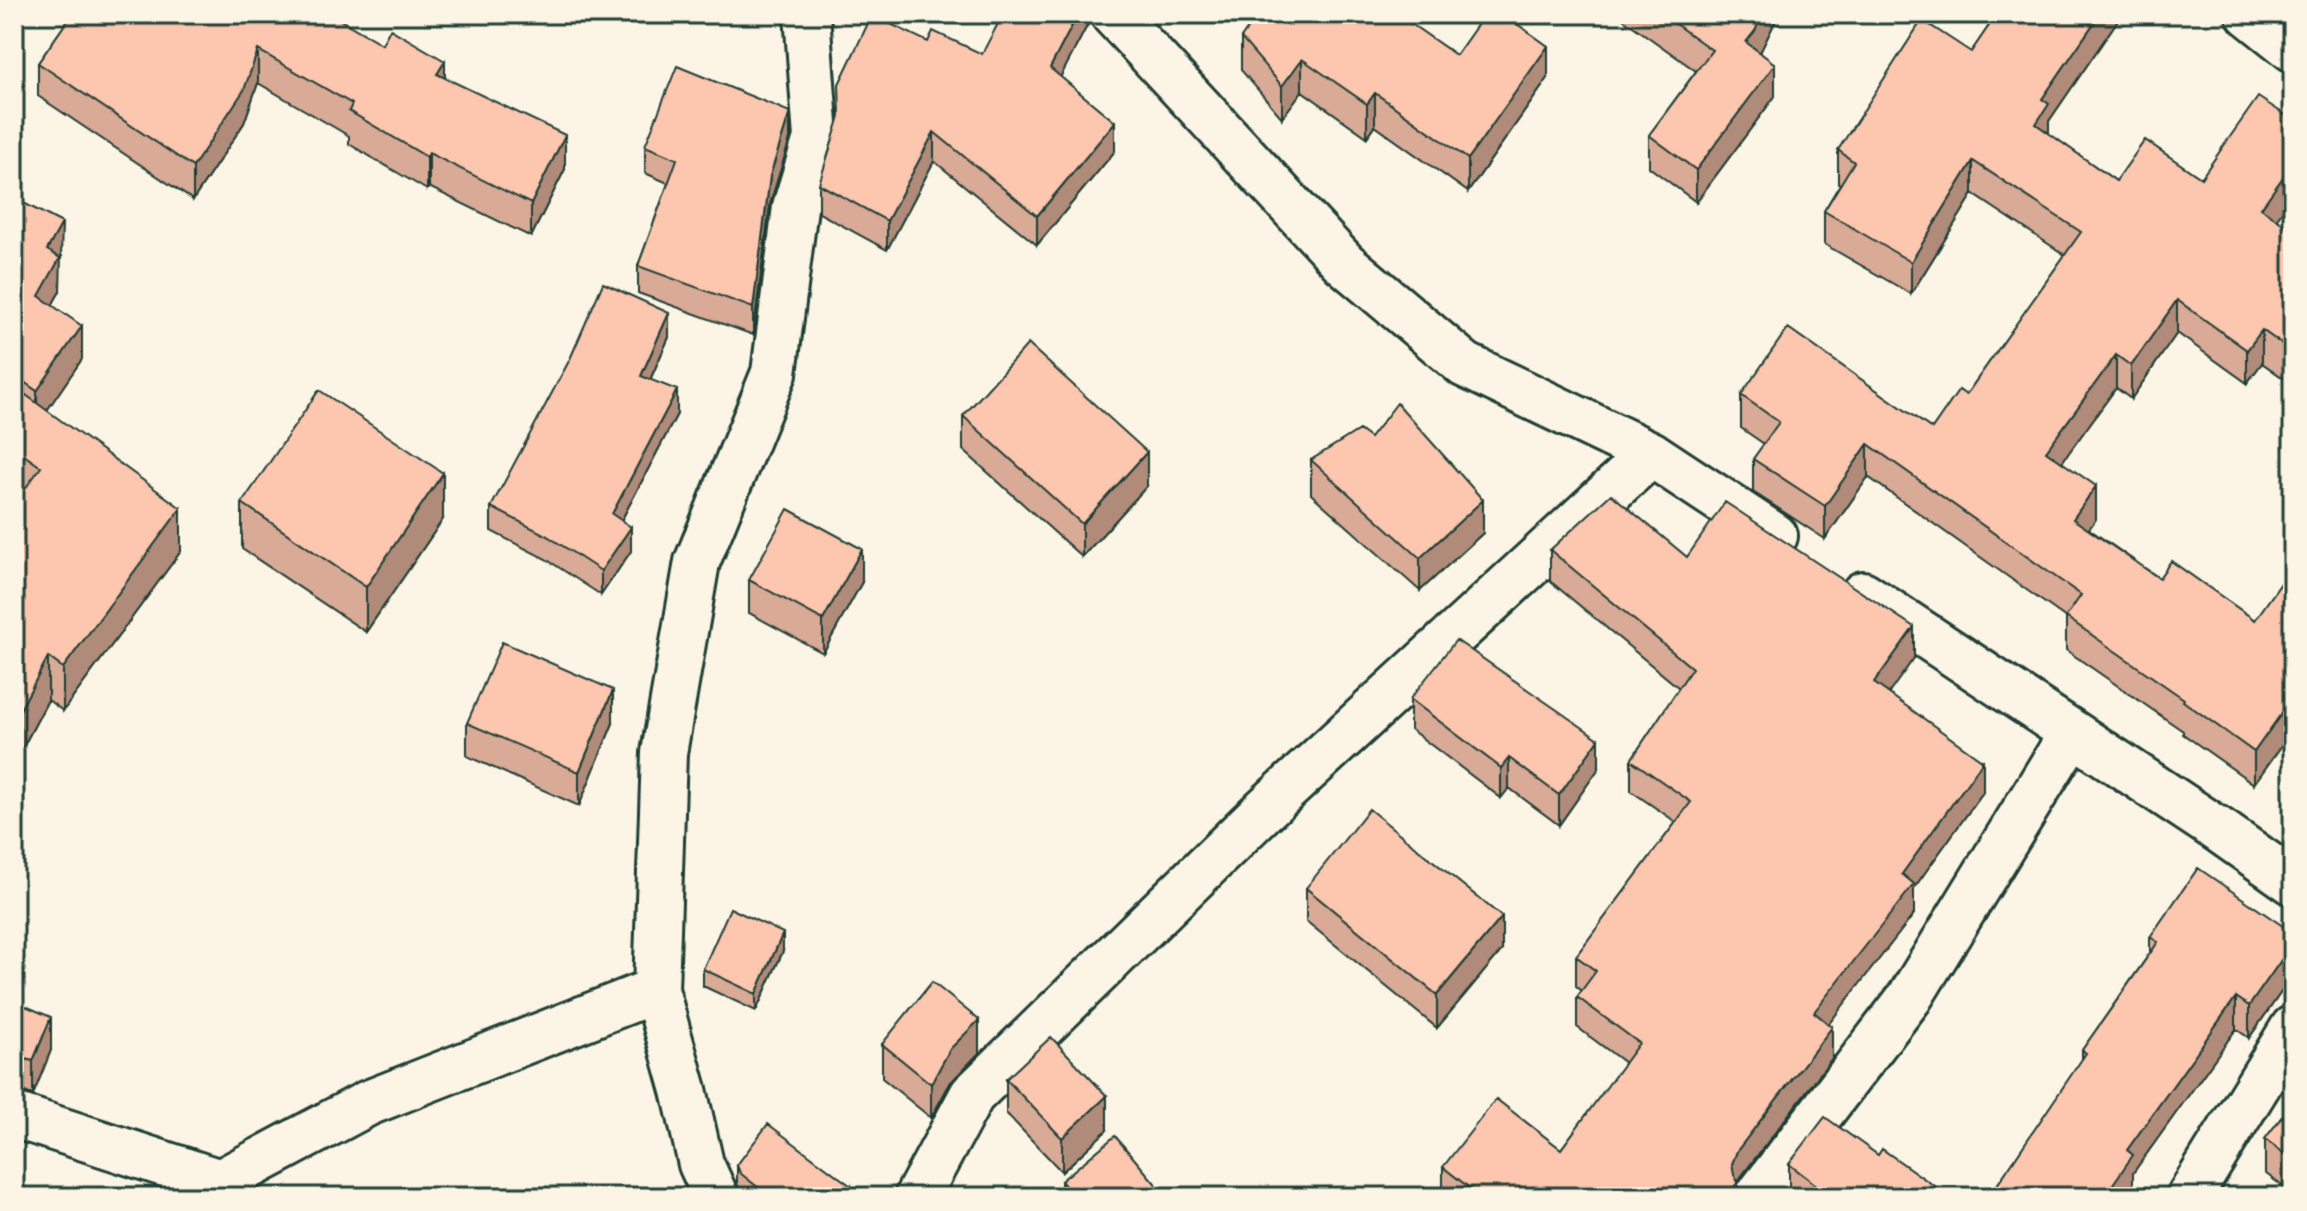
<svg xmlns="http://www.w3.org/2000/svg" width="2307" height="1211" font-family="'Indie Flower',sans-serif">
  <rect width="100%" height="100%" fill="#fcf5e5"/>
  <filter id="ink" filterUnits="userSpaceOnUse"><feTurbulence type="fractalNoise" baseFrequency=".0125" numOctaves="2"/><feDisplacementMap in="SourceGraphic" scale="16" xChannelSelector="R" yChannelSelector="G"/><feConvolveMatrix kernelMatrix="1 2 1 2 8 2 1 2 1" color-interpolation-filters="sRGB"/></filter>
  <g filter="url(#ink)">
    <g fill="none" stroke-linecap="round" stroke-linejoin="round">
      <defs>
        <path id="street" d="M 1113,14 L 1344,263 L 1465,365 L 1651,454 L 1775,536
          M 2249,14 L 2293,49
          M 1863,594 L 2222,832 L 2293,882
          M 14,1115 L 220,1182 L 368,1103 L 656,990
          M 716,1197 L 701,1164 L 684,1090 L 656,990 L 664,753 L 697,562 L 774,373 L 795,207 L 816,138 L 807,14
          M 917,1197 L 972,1095 L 1264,810 L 1651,454
          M 1757,1197 L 1910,997 L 2072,733
          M 2189,1197 L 2293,1028"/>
      </defs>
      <use href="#street" stroke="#1f3d34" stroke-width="50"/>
      <use href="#street" stroke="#fcf5e5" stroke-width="44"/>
    </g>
    <path fill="#d9aa96" stroke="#1f3d34" stroke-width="2" d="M 72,14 L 445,78 L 565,169 L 531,237 L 429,187 L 427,190 L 349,144 L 349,136 L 258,83 L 244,123 L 193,200 L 38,96 L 38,63 Z
      M 1088,14 L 1088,24 L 1060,77 L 1115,151 L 1037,245 L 934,161 L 887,250 L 819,213 L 819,184 L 928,42 L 982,54 Z
      M 1616,14 L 1779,14 L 1760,52 L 1775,96 L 1696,202 L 1649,167 L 1649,135 L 1696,71 Z
      M 1997,14 L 2122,14 L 2049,121 L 2049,134 L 2116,181 L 2201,178 L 2277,219 L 2293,231 L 2293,385 L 2262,363 L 2247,383 L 2177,333 L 2131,399 L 2116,388 L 2062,462 L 2096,519 L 2089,529 L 2159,578 L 2255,620 L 2254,784 L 2183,734 L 2183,731 L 2066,650 L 2066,618 L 1868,477 L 1825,539 L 1753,492 L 1753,459 L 1764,444 L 1741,428 L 1741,395 L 1932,429 L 1966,395 L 2065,255 L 1973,194 L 1911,294 L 1824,244 L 1824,211 L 1840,184 L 1838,183 L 1838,150 L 1971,52 Z
      M 1241,38 L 1456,55 L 1548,78 L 1468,192 L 1375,126 L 1367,137 L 1302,91 L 1282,118 L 1241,70 Z
      M 790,139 L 770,204 L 753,335 L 638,293 L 638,266 L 668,183 L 645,173 L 645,146 Z
      M 14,198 L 62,256 L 60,259 L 60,291 L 52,305 L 82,359 L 47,410 L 181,551 L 63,711 L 48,700 L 14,764 L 14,504 L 20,495 L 14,491 Z
      M 669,337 L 650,380 L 677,414 L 621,521 L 631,551 L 601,595 L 546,559 L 491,531 L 491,507 Z
      M 963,416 L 1147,486 L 1082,557 L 963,450 Z
      M 1311,460 L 1483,533 L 1420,591 L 1311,494 Z
      M 242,503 L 443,519 L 366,632 L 242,549 Z
      M 1550,550 L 1687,557 L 1914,658 L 1888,693 L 1983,792 L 1914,888 L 1914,914 L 1828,1024 L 1832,1058 L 1738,1181 L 1738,1197 L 1443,1197 L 1443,1167 L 1561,1149 L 1625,1063 L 1577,1027 L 1577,997 L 1582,991 L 1576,986 L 1576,956 L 1676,822 L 1631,791 L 1631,760 L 1679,688 L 1550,581 Z
      M 749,580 L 862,582 L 823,653 L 749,613 Z
      M 1410,699 L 1599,768 L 1559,825 L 1509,788 L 1501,798 L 1410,729 Z
      M 467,723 L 613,723 L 579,806 L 467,756 Z
      M 1306,888 L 1502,950 L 1437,1028 L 1306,921 Z
      M 2293,933 L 2293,975 L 2249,1038 L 2236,1029 L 2133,1173 L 2133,1187 L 2127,1197 L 1989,1197 L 2082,1060 L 2082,1050 L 2150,953 L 2150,937 Z
      M 783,951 L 756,1011 L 703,986 L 703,969 Z
      M 14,1001 L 51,1050 L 33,1095 L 21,1091 L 14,1091 Z
      M 882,1044 L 979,1053 L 950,1083 L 931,1118 L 882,1078 Z
      M 1006,1079 L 1107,1130 L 1062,1172 L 1006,1113 Z
      M 2293,1102 L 2293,1194 L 2265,1173 L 2265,1139 Z
      M 1878,1155 L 1950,1197 L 1789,1197 L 1789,1164 Z
      M 737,1165 L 851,1197 L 747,1197 L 740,1191 L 737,1183 Z
      M 1061,1181 L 1159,1197 L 1061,1197 Z"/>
    <path fill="#b08b7a" stroke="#1f3d34" stroke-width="2" d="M 1078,14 L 1088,14 L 1088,24 L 1050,97 L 1050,68 Z
      M 1763,14 L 1779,14 L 1755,63 L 1746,42 Z
      M 2100,14 L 2122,14 L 2049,121 L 2049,136 L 2036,124 L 2042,99 Z
      M 1548,46 L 1548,78 L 1468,192 L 1468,159 Z
      M 258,50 L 258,83 L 244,123 L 193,200 L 193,167 Z
      M 1302,59 L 1302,91 L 1282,118 L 1282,86 Z
      M 445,61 L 445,94 L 437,74 Z
      M 1775,64 L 1775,96 L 1696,202 L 1696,170 Z
      M 1375,93 L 1375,126 L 1367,137 L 1367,104 Z
      M 790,112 L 790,139 L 770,204 L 753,335 L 753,308 L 770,176 Z
      M 1115,122 L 1115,151 L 1037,245 L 1037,216 Z
      M 934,132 L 934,161 L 887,250 L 887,221 Z
      M 565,135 L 565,169 L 531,237 L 531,204 Z
      M 429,153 L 429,187 L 427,190 L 427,157 Z
      M 1973,161 L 1973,194 L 1911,294 L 1911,262 Z
      M 2293,163 L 2293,196 L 2261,241 L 2261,208 Z
      M 62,223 L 60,291 L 39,329 L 39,296 L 47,250 Z
      M 2177,300 L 2177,333 L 2131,399 L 2131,366 Z
      M 669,313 L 669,337 L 641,400 L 641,376 Z
      M 82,326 L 82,359 L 37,425 L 37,391 Z
      M 2262,330 L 2262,363 L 2247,383 L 2247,350 Z
      M 2116,355 L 2116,388 L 2046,484 L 2046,451 Z
      M 677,390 L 677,414 L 612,538 L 612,514 Z
      M 1868,444 L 1868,477 L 1825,539 L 1825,506 Z
      M 1147,452 L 1147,486 L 1082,557 L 1082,524 Z
      M 443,473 L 443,519 L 366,632 L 366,587 Z
      M 2096,486 L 2096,519 L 2073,551 L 2073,519 Z
      M 1483,500 L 1483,533 L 1420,591 L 1420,558 Z
      M 181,508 L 181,551 L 63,711 L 63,668 Z
      M 631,527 L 631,551 L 601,595 L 601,571 Z
      M 862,549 L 862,582 L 823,653 L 823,620 Z
      M 1914,627 L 1914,658 L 1874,714 L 1874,683 Z
      M 48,657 L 48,700 L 14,764 L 14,721 Z
      M 613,690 L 613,723 L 579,806 L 579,772 Z
      M 2293,697 L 2293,730 L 2254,784 L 2254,752 Z
      M 1599,739 L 1599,768 L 1559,825 L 1559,795 Z
      M 1509,758 L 1509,788 L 1501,798 L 1501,768 Z
      M 1983,761 L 1983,792 L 1914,888 L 1914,914 L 1814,1043 L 1814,1012 L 1902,874 Z
      M 1502,917 L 1502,950 L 1437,1028 L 1437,995 Z
      M 783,933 L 783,951 L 756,1011 L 756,994 Z
      M 2293,943 L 2293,975 L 2249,1038 L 2249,1006 Z
      M 2236,997 L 2236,1029 L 2133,1173 L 2133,1187 L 2127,1197 L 2104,1197 L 2127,1150 Z
      M 51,1017 L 51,1050 L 33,1095 L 33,1061 Z
      M 979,1020 L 979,1053 L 950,1083 L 931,1118 L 931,1084 L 950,1049 Z
      M 1832,1027 L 1832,1058 L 1737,1182 L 1738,1182 L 1738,1197 L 1726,1197 L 1732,1164 L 1737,1151 Z
      M 1107,1096 L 1107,1130 L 1062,1172 L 1062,1138 Z
      M 851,1186 L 851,1197 L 843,1197 Z
      M 1159,1188 L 1159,1197 L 1149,1197 Z"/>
    <path fill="#fcc6af" stroke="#1f3d34" stroke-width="2" d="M 72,14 L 330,14 L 382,44 L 390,29 L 445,61 L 437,74 L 565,135 L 531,204 L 429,153 L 427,157 L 349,111 L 352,104 L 258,50 L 244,90 L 193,167 L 38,63 Z
      M 1003,14 L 1078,14 L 1050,68 L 1115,122 L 1037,216 L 934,132 L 887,221 L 819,184 L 840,116 L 839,84 L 872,15 L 928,42 L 933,31 L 982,54 Z
      M 1258,14 L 1397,14 L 1456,55 L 1485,14 L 1503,14 L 1548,46 L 1468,159 L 1375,93 L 1367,104 L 1302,59 L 1282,86 L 1241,38 Z
      M 1661,14 L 1763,14 L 1755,31 L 1746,42 L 1775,64 L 1696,170 L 1649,135 L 1712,50 Z
      M 1997,14 L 2100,14 L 2042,99 L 2049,104 L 2036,124 L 2116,181 L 2145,140 L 2201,178 L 2258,97 L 2293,120 L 2293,163 L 2261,208 L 2293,231 L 2293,352 L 2262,330 L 2247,350 L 2177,300 L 2131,366 L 2116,355 L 2046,451 L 2096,486 L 2073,519 L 2159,578 L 2171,561 L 2255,620 L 2293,566 L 2293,697 L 2254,752 L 2183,701 L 2184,699 L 2066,617 L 2081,595 L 1868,444 L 1825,506 L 1753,459 L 1779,422 L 1741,395 L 1788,328 L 1932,429 L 1959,390 L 1966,395 L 2081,232 L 1973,161 L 1911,262 L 1824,211 L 1854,162 L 1838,150 L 1922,20 L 1971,52 Z
      M 677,66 L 790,112 L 770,176 L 753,308 L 638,266 L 677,159 L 645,146 Z
      M 14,198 L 62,223 L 47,250 L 60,258 L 39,296 L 82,326 L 37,391 L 14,375 Z
      M 603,283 L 669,313 L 641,376 L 677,390 L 612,514 L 631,527 L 601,571 L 546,535 L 491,507 L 570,359 Z
      M 1028,344 L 1147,452 L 1082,524 L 963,416 Z
      M 19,390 L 181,508 L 63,668 L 48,657 L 14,721 L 14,504 L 41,467 L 14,448 L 14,396 Z
      M 319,390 L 443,473 L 366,587 L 242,503 Z
      M 1397,403 L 1483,500 L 1420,558 L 1311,460 L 1359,430 L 1370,438 Z
      M 1611,494 L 1687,557 L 1725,502 L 1914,627 L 1874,683 L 1983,761 L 1902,874 L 1914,884 L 1814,1012 L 1832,1027 L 1737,1151 L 1732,1164 L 1734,1175 L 1738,1182 L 1726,1197 L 1481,1197 L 1443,1167 L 1496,1099 L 1561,1149 L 1639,1043 L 1577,997 L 1596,971 L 1576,956 L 1691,802 L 1631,760 L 1692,668 L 1550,550 Z
      M 788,509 L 862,549 L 823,620 L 749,580 Z
      M 1456,640 L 1599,739 L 1559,795 L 1509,758 L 1501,768 L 1410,699 Z
      M 502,642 L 613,690 L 579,772 L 467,723 Z
      M 1369,809 L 1502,917 L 1437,995 L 1306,888 Z
      M 2198,868 L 2293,933 L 2293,943 L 2249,1006 L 2236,997 L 2127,1150 L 2133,1155 L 2104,1197 L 1989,1197 L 2086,1053 L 2082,1050 L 2158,942 L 2150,937 Z
      M 730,908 L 783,933 L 756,994 L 703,969 Z
      M 932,982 L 979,1020 L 950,1049 L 931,1084 L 882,1044 Z
      M 14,1001 L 51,1017 L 33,1061 L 21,1058 L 14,1057 Z
      M 1051,1037 L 1107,1096 L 1062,1138 L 1006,1079 Z
      M 2293,1102 L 2293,1160 L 2265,1139 Z
      M 1825,1117 L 1878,1155 L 1882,1149 L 1950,1197 L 1832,1197 L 1789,1164 Z
      M 768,1124 L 851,1186 L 843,1197 L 770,1197 L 740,1173 L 737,1165 Z
      M 1115,1136 L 1159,1188 L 1149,1197 L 1074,1197 L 1061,1181 Z"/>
  </g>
  <rect width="2307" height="1211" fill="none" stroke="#fcf5e5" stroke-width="48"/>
  <rect x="24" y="24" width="2259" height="1163" fill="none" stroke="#1f3d34" stroke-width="3" filter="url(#ink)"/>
</svg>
